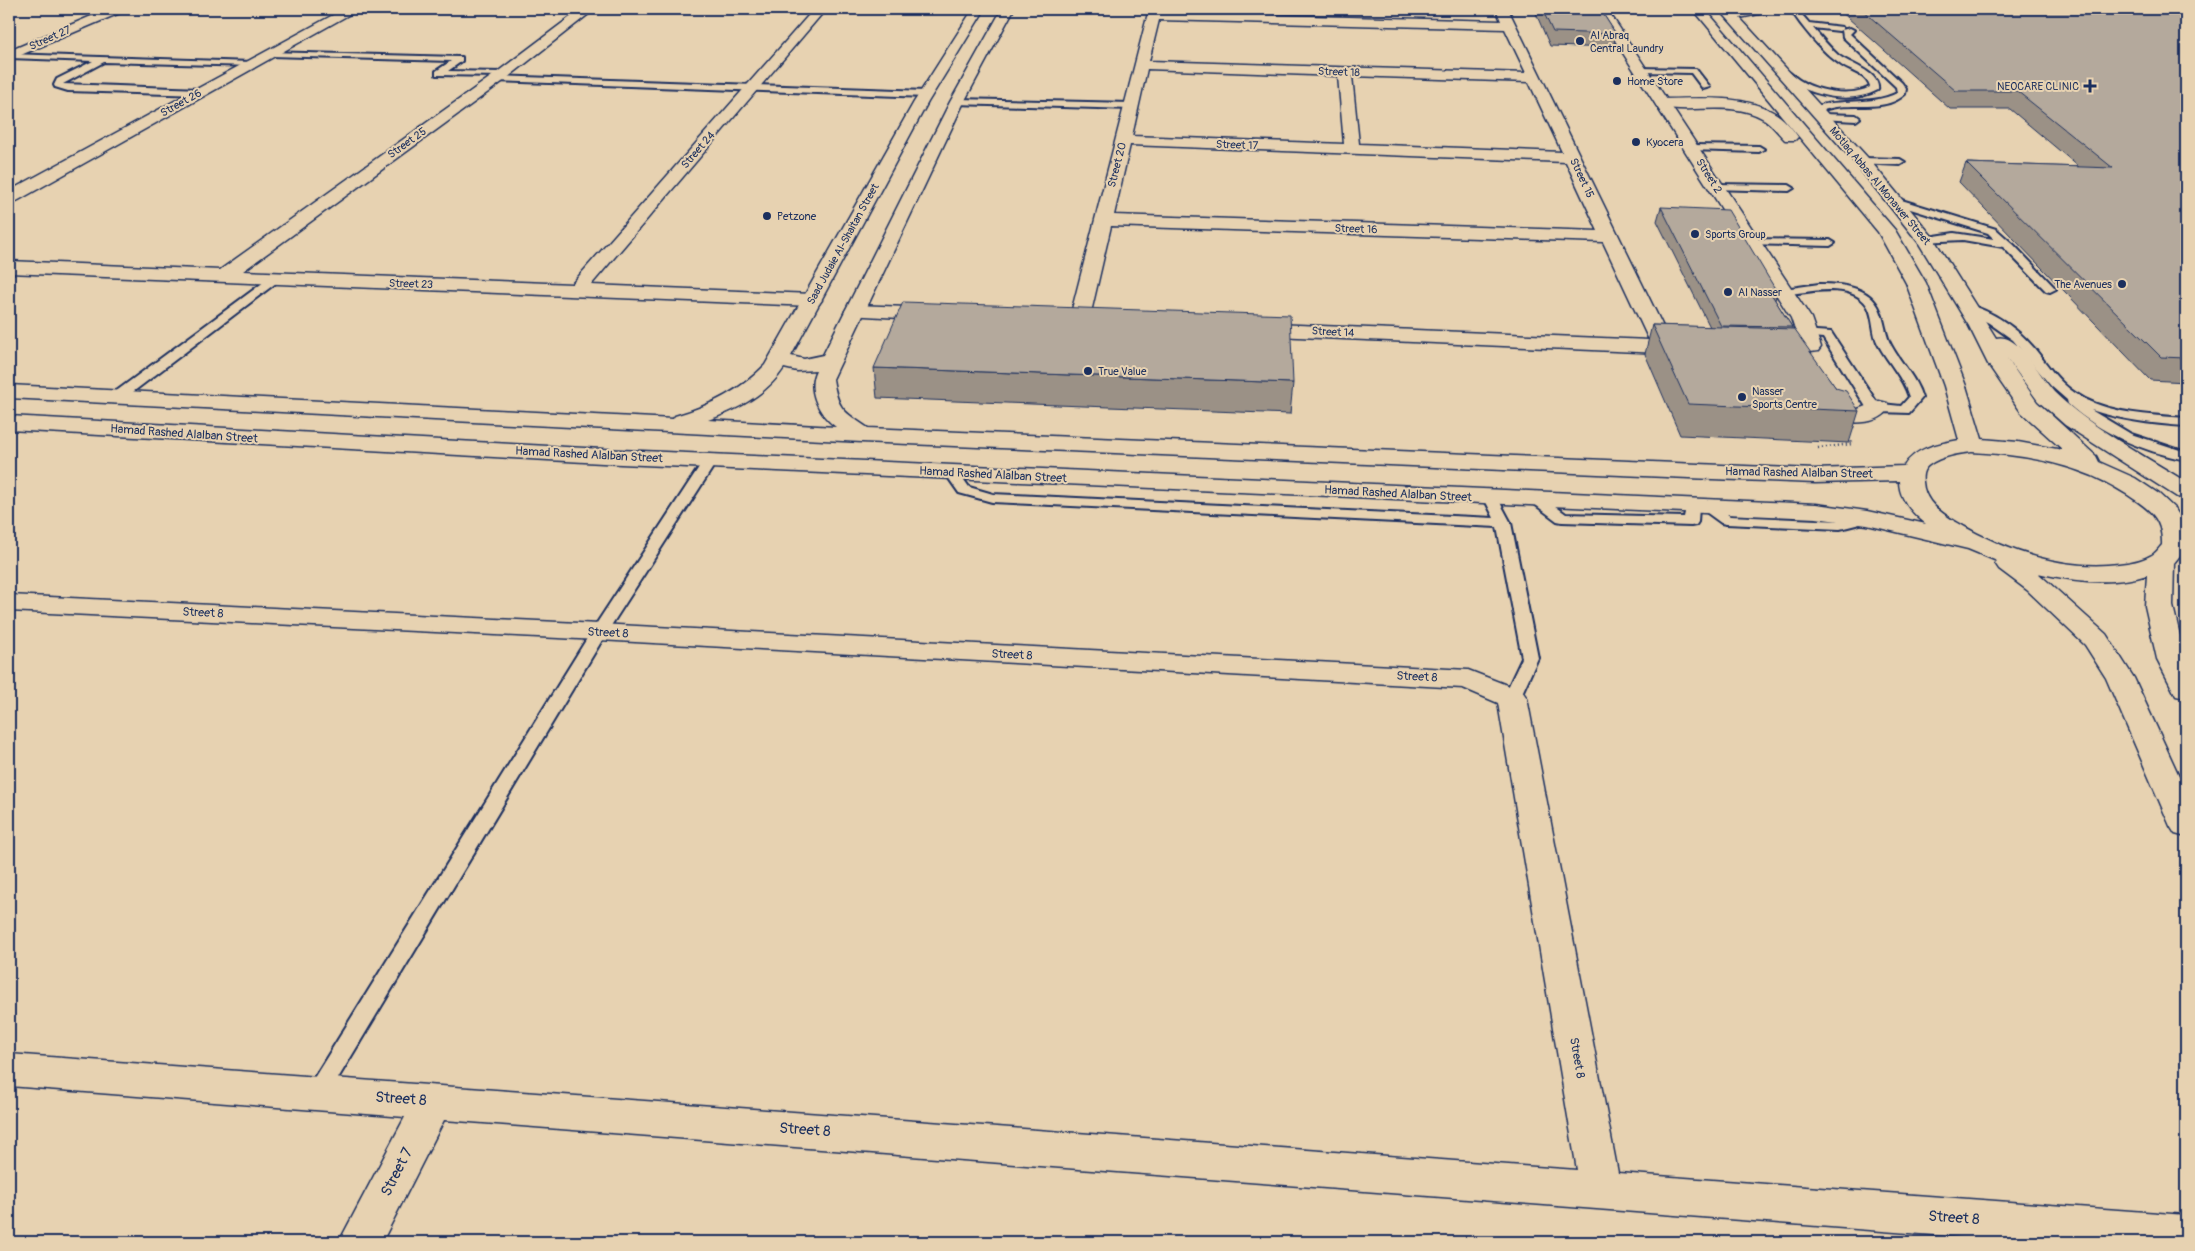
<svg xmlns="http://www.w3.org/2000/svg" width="2195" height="1251" font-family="Pangolin,sans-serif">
  <rect width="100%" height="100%" fill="#e7d2b1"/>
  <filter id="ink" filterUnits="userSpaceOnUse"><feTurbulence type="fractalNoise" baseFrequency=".02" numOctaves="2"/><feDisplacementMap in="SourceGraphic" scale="10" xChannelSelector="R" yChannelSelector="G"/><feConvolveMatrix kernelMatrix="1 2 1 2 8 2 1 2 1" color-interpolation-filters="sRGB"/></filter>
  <g filter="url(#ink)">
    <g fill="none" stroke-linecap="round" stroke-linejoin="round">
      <defs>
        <path id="service" d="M 1790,9 L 1797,9 L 1809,23 L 1842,27 L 1843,29 L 1839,31 L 1813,28 C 1821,37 1829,47 1838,55 C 1849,64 1881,72 1878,90 C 1848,106 1805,95 1780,74 L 1780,70 C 1788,69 1794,77 1801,81 C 1819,92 1851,97 1870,87 C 1866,73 1850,72 1840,64 C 1822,52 1801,26 1790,9 Z
          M 1850,28 L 1854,30 L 1850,34 L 1902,83 L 1906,89 L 1905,94 C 1888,111 1858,104 1836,107 C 1828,108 1820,112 1813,111 L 1813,107 C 1840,98 1871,106 1897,93 L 1896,87 L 1843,37 L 1842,30 Z
          M 267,52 L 459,57 L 462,57 L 462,61 L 448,71 L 502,72 L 506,74 L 502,76 L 436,75 L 436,71 L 451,61 L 270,56 L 267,56 Z
          M 9,54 L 252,62 L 256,64 L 252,66 L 104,62 L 63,84 L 201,89 L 205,92 L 201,95 L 68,91 L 55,87 L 54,85 L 57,79 L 93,61 L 9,58 Z
          M 1638,68 L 1696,69 L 1710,87 L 1703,89 L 1691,73 L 1641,72 L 1637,70 Z
          M 497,76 L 926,91 L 930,94 L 926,97 L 494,81 L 494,77 Z
          M 957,99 L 1132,103 L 1136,106 L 1132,109 L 954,104 L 953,102 Z
          M 1823,114 L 1856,115 L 1860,118 L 1856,121 L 1820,119 L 1820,115 Z
          M 1692,145 L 1759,146 L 1764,149 L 1759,152 L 1689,150 L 1687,148 Z
          M 1862,158 L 1900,159 L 1905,162 L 1900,165 L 1859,163 L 1859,159 Z
          M 1715,184 L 1789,185 L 1794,188 L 1789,191 L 1711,189 L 1710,187 Z
          M 1895,198 L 1996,229 L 2014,245 L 2056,289 L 2050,292 L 2046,291 L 2003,247 L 1963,240 L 1922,242 L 1921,240 L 1922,238 L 1954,233 L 1994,239 L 1988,233 L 1891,203 L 1890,201 Z
          M 1751,239 L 1830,240 L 1835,243 L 1830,246 L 1747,244 L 1746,242 Z
          M 276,275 L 280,276 L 282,278 L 280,280 L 121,401 L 111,401 L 110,398 L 111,395 L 272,276 Z
          M 1819,284 C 1845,284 1874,287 1882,316 C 1885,325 1886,336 1891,345 C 1901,364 1916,377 1922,398 L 1909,413 L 1879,412 L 1866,407 L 1823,338 L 1802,336 L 1800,333 L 1802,330 L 1831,332 L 1876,401 L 1882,404 L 1901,406 L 1909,397 C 1903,377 1888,363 1878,344 C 1872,333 1874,318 1868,307 C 1853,281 1808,292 1784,295 L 1778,292 L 1784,289 Z
          M 1968,305 C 1993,311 2018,329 2034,348 C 2047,364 2058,382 2075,393 C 2105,414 2151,415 2186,418 L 2186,426 C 2154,424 2122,420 2091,410 L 2131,434 L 2186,452 L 2186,460 C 2142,451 2102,434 2068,404 L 2067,400 L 2051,386 L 2013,340 L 1989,323 L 1964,310 L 1962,308 Z
          M 710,457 L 717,461 L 607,632 L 325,1100 L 317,1103 L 309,1100 L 305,1093 L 309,1086 L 591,632 L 703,461 Z
          M 952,469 L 957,470 L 969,487 L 993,494 L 1494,518 L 1484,498 L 1486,495 L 1496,495 L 1511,523 L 1538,658 L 1518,702 L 1512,704 L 1506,702 L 1503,698 L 1522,658 L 1497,527 L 992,502 L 959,493 L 945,473 Z
          M 1538,496 L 1543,497 L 1566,514 L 1684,517 L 1687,503 L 1692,502 L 1699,506 L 1706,502 L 1711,503 L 1730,516 L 1840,521 L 1867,514 L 1872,515 L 1874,518 L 1872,521 L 1840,529 L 1726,524 L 1721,523 L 1699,507 L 1698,522 L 1696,525 L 1691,526 L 1562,522 L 1557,521 L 1533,503 L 1531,500 L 1533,497 Z"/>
        <path id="minor" d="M 108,9 L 124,9 L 122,12 L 9,60 L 9,51 Z
          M 344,9 L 359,9 L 15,202 L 9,203 L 9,191 Z
          M 581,9 L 595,9 L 502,82 L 243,271 L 572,284 L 814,9 L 826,9 L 591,285 L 812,294 L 819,296 L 822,300 L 819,304 L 812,306 L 9,273 L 9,261 L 220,270 L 492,76 Z
          M 1149,9 L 1161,9 L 1160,12 L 1501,21 L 1496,9 L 1508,9 L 1670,341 L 1691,344 L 1694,348 L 1691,352 L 1684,354 L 1252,335 L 1245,333 L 1242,329 L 1245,325 L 1252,323 L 1649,340 L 1603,242 L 1111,226 L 1089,321 L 1086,325 L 1079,327 L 1072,325 L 1069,321 ZM 1159,20 L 1505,29 L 1526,73 L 1149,61 ZM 1147,69 L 1338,76 L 1344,144 L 1132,136 ZM 1352,76 L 1529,82 L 1562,152 L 1359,144 ZM 1130,145 L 1566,162 L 1598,231 L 1114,215 Z
          M 1595,9 L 1607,9 L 1811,318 L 1821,347 L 1818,351 L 1769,358 L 1762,356 L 1759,352 L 1762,348 L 1799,342 L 1791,318 Z
          M 855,305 L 935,308 L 942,310 L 945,314 L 942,318 L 935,320 L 848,315 L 845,311 L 848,307 Z
          M 1827,395 L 1835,397 L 1843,408 L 1858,409 L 1879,401 L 1887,403 L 1890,408 C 1876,428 1847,423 1827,418 L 1816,402 L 1819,397 Z
          M 9,595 L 599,624 L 1468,670 L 1522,691 L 1527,698 L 1618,1173 L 2186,1215 L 2186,1242 L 2025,1242 L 444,1120 L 382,1242 L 339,1242 L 405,1117 L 9,1086 L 9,1054 L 1577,1170 L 1498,703 L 1463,688 L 599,640 L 9,611 Z"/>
        <path id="tertiary" d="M 973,9 L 985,9 L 928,102 L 791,356 L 804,359 L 823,355 L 950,102 L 1002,9 L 1014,9 L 964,102 L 833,379 C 838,410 843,411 868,428 L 1815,469 L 1904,466 C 1916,447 1938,444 1959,440 L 1944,386 L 1906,283 L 1878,232 L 1693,9 L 1705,9 L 1895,230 L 1926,283 L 1966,386 L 1982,439 L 2018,442 L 2063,450 L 2021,412 L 1988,364 L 1969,326 L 1918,242 L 1856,164 L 1719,9 L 1732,9 L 1734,12 L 1748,9 L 1770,9 L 1768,12 L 1740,18 L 1868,158 L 1932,236 L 1996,338 C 2019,332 2040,377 2054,392 C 2088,426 2145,456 2186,482 L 2186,499 L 2177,497 L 2065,425 L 2038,401 L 2006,357 L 2037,402 L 2096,456 L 2099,462 L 2135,478 L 2159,494 L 2175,509 L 2186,526 L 2186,548 L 2174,563 L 2173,606 L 2186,661 L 2186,698 L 2176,696 L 2157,659 L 2145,606 L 2147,575 C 2113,586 2072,581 2038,573 L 2106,634 L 2134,678 L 2186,791 L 2186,837 L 2175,834 L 2170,826 L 2106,678 L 2085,645 L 2027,590 L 1999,569 L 1995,563 L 1997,561 L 1968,549 L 1867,525 L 1816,518 L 621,464 L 9,430 L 9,416 L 621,450 L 1816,504 L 1867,511 L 1926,524 C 1912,513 1899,499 1899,481 L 1815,483 L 1712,479 L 862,442 L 9,398 L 9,385 L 673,419 L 675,416 C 710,406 740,391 765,365 L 914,102 ZM 784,368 L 797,371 L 816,370 C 806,390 819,415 836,427 L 708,420 C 737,410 767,394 784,368 ZM 1972,452 C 2028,455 2081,464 2128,495 C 2149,509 2163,518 2162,545 C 2159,548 2156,553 2152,555 C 2142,561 2129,563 2119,564 C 2063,571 2005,551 1958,523 C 1942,514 1924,502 1923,482 C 1922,476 1923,469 1929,465 C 1941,456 1957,454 1972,452 Z
          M 1662,99 C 1697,99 1742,94 1773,112 C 1783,117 1792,128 1798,137 L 1795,140 L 1785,140 C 1778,133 1771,123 1762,118 C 1730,100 1691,115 1657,106 L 1655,103 L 1657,100 Z"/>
      </defs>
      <use href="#service" stroke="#1b2f5e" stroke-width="4"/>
      <use href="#minor" stroke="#1b2f5e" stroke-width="3"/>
      <use href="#tertiary" stroke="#1b2f5e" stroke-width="3"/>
      <path stroke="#1b2f5e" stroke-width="2.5" stroke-dasharray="1 3" stroke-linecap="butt" d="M 1818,448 L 1852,444 L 1851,441"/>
      <use href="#service" fill="#e7d2b1" fill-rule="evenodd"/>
      <use href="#minor" fill="#e7d2b1" fill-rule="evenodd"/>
      <use href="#tertiary" fill="#e7d2b1" fill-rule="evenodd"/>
    </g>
    <path fill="#9b9186" stroke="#1b2f5e" d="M 1534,9 L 1600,9 L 1616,34 L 1613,48 L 1550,46 Z
      M 1838,9 L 2186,9 L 2186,382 L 2150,380 L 1959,182 L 1966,163 L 2079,167 L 2010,109 L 1950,109 Z
      M 1661,207 L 1777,292 L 1775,300 L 1792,327 L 1792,329 L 1836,388 L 1859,411 L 1849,443 L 1680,435 L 1645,354 L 1652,325 L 1710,327 L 1657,221 Z
      M 874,368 L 1293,383 L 1290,414 L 877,398 Z"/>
    <path fill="#b4a99c" stroke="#1b2f5e" d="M 1542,9 L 1600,9 L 1616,34 L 1553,32 Z
      M 1861,9 L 2186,9 L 2186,358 L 2161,357 L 1966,163 L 2113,168 L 2017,91 L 1956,91 Z
      M 1661,207 L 1728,210 L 1777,292 L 1770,292 L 1792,327 L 1721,326 Z
      M 903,302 L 1290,315 L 1293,383 L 874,368 Z
      M 1652,325 L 1794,329 L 1836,388 L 1846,391 L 1859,411 L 1688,404 Z"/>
  </g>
  <g fill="#1b2f5e" stroke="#e7d2b1" stroke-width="2">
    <circle cx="1580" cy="41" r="5"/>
    <circle cx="1617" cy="81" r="5"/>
    <path d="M2087.5 78.5h5v5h5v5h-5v5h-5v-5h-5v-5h5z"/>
    <circle cx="1636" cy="142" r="5"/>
    <circle cx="767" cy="216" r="5"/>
    <circle cx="1695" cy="234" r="5"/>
    <circle cx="2122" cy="284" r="5"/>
    <circle cx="1728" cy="292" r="5"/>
    <circle cx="1088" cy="371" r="5"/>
    <circle cx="1742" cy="397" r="5"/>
  </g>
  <g text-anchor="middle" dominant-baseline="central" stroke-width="4" stroke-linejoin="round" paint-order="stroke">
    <g font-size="11" fill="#1b2f5e" stroke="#e7d2b1" text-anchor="start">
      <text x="1590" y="35">Al Abraq<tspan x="1590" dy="13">Central Laundry</tspan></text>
      <text x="1627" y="81">Home Store</text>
      <text x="2079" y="86" text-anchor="end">NEOCARE CLINIC</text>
      <text x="1646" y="142">Kyocera</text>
      <text x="777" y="216">Petzone</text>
      <text x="1705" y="234">Sports Group</text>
      <text x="2112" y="284" text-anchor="end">The Avenues</text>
      <text x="1738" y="292">Al Nasser</text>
      <text x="1098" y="371">True Value</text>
      <text x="1752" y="391">Nasser<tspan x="1752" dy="13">Sports Centre</tspan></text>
    </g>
    <g font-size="11" fill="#1b2f5e" stroke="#e7d2b1">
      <text transform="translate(50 38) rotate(-24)">Street 27</text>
      <text transform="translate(1339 72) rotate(2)">Street 18</text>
      <text transform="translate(181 103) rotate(-29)">Street 26</text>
      <text transform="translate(407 143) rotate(-36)">Street 25</text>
      <text transform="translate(1237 145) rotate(2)">Street 17</text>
      <text transform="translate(698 150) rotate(-49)">Street 24</text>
      <text transform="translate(1117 165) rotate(-76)">Street 20</text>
      <text transform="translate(1709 176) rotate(58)">Street 2</text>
      <text transform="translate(1582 178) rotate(65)">Street 15</text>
      <text transform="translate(1880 186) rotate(50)">Motlaq Abbas Al Monawer Street</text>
      <text transform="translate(1356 229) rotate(2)">Street 16</text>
      <text transform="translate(843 244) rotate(-61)">Saad Judaie Al-Shaitan Street</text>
      <text transform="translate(411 284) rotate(2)">Street 23</text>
      <text transform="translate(1333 332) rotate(3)">Street 14</text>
    </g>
    <g font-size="12" fill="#1b2f5e" stroke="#e7d2b1">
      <text transform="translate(184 434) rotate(4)">Hamad Rashed Alalban Street</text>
      <text transform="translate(589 455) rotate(3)">Hamad Rashed Alalban Street</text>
      <text transform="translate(1799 473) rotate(1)">Hamad Rashed Alalban Street</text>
      <text transform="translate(993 475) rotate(3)">Hamad Rashed Alalban Street</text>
      <text transform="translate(1398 494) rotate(3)">Hamad Rashed Alalban Street</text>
      <text transform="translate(203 613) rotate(3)">Street 8</text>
      <text transform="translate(608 633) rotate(3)">Street 8</text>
      <text transform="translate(1012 655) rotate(3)">Street 8</text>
      <text transform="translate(1417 677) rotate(3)">Street 8</text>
      <text transform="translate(1577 1058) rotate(80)">Street 8</text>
    </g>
    <g font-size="15" fill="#1b2f5e" stroke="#e7d2b1">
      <text transform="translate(401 1099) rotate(4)">Street 8</text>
      <text transform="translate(805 1130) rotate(4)">Street 8</text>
      <text transform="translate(397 1172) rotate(-63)">Street 7</text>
      <text transform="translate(1954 1218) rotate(4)">Street 8</text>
    </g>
  </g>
  <rect width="2195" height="1251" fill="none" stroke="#e7d2b1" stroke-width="30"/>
  <rect x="15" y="15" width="2165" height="1221" fill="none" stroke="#1b2f5e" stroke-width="2" filter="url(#ink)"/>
</svg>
